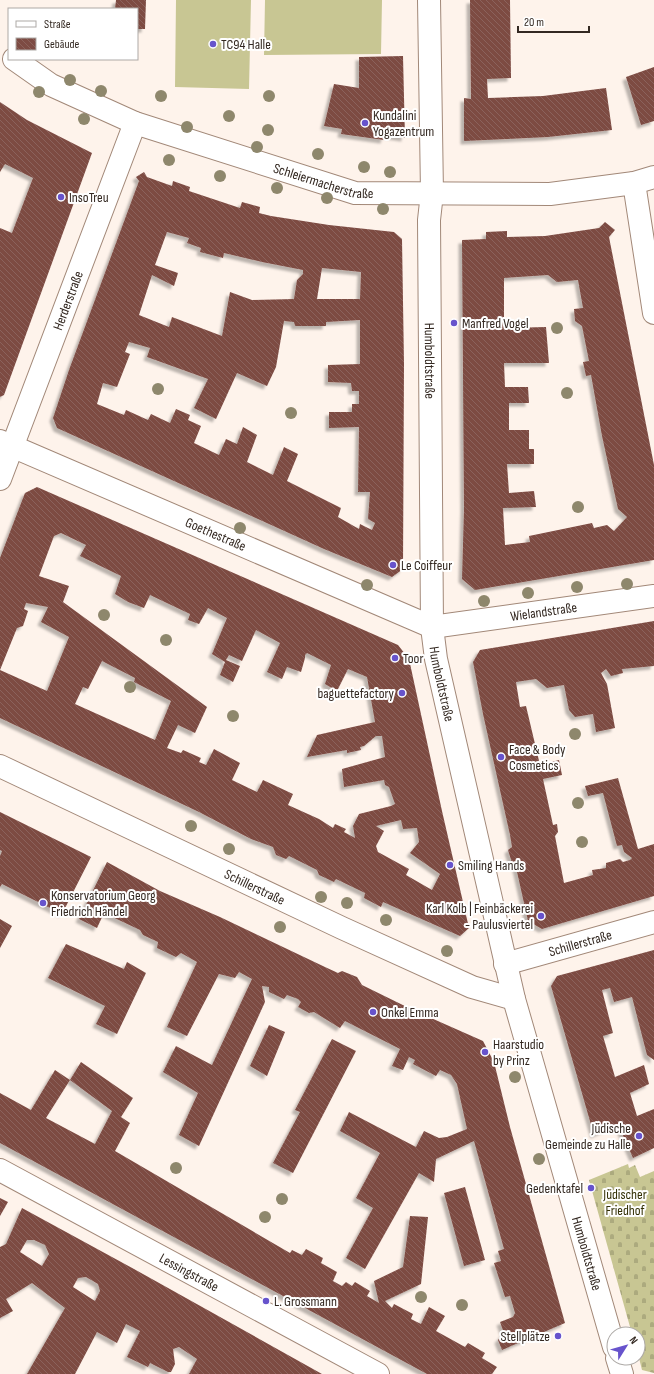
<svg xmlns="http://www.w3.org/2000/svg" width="654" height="1374" font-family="'Sofia Sans Condensed',sans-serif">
  <defs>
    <pattern id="cemetery-stones" width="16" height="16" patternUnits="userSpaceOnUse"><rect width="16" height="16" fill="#c8c693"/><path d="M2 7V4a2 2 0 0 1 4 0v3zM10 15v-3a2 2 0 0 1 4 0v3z" fill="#acaa7e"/></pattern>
    <pattern id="building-back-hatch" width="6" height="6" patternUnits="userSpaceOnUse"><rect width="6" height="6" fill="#7d4b43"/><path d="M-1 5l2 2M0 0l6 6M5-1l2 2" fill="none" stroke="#8b625b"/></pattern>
    <filter id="shadow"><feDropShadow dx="-3.5" dy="3.5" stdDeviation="1" flood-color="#0004"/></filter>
  </defs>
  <rect width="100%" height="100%" fill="#fef3eb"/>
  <path fill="url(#cemetery-stones)" d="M 628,1164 L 629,1168 L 635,1165 L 640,1177 L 654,1171 L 654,1373 L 642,1370 L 638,1354 L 638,1334 L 632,1334 L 589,1180 Z"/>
  <path fill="#c8c693" d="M 176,0 L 251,0 L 249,89 L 175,87 Z
    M 265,0 L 382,0 L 381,54 L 264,55 Z"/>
  <path fill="url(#building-back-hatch)" fill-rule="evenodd" filter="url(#shadow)" d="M 116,0 L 146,0 L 145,29 L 137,29 L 137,9 L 115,9 Z
    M 470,0 L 510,0 L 511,78 L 487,79 L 488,98 L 543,96 L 606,88 L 612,130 L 548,137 L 464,141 L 464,98 L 471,99 Z
    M 403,56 L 405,138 L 385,135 L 384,140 L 341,134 L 342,129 L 324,126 L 334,84 L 359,88 L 359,57 Z
    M 654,67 L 654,121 L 641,125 L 626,77 Z
    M 0,102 L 27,120 L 92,153 L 4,395 L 0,397 L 0,228 L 12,233 L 33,178 L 5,164 L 0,172 Z
    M 144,172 L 147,177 L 172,186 L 173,181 L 190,187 L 189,191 L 240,208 L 242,202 L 260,207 L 259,213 L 271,216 L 329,225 L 394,232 L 402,239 L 404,364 L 403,569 L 392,577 L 324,549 L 57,428 L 53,418 L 69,370 L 139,181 L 136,177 ZM 167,232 L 189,238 L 187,243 L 201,248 L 200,252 L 223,258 L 224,253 L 262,262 L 303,270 L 303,274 L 297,280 L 294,299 L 252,300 L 230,292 L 222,336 L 172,317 L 169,327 L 139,315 L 152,275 L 174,286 L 178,273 L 155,265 ZM 322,268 L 361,272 L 360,299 L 317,299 ZM 360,320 L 360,364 L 328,365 L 328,382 L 351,383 L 352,391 L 359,391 L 359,404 L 352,404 L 352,412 L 329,412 L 329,428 L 359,427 L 358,492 L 370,492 L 368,519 L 375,523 L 372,530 L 360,524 L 359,529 L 338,517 L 341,508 L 287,481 L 298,454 L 284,447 L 273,475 L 247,462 L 257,435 L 243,427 L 237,444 L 226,439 L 219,455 L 194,443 L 201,426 L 188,420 L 190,415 L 176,409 L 170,423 L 151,414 L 148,420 L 126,410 L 124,415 L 97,404 L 103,383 L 117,387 L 130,354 L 125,352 L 129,342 L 150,348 L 147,357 L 208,379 L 194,408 L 216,419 L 237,373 L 267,386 L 276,367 L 284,321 L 294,322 L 295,326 L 326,326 L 326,322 Z
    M 605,222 L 615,230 L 609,237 L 654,465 L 654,560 L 475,590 L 462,579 L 464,509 L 462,240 L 486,239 L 486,232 L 507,231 L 507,237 L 545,236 L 599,228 ZM 548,275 L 557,282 L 578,280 L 583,308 L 574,309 L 575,321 L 582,326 L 589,361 L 583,362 L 586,376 L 591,375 L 602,436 L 618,509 L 627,517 L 614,531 L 607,525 L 594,528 L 592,523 L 529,536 L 530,542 L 505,545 L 503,508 L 536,507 L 534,491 L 509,493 L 507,464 L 534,464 L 534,449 L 529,449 L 529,430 L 509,430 L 509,403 L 529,403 L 528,387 L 505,387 L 504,363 L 549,363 L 546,327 L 504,328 L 504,278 Z
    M 37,487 L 398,645 L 409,659 L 442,811 L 469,928 L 460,936 L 383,902 L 381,907 L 364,898 L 365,893 L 336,879 L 334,882 L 319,875 L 317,870 L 289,856 L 286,859 L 276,855 L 273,847 L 251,839 L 199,812 L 0,718 L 0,558 L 25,493 ZM 61,533 L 86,545 L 80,556 L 121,576 L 115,594 L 128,602 L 144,608 L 150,595 L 190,614 L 188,620 L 199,624 L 208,608 L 227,618 L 212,654 L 225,662 L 220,675 L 233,682 L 240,666 L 226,660 L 229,655 L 242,661 L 256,630 L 280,643 L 267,672 L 282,679 L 287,667 L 301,672 L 305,658 L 305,655 L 307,653 L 331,665 L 325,684 L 337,691 L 348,669 L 367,677 L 375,722 L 317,735 L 307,757 L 347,750 L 347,753 L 361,750 L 360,747 L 364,746 L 376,736 L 382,736 L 385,757 L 342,769 L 344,787 L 384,780 L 385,785 L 389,787 L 395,804 L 391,806 L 359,814 L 353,826 L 355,838 L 344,832 L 346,829 L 335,824 L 333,828 L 319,819 L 288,805 L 293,794 L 263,780 L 257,792 L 232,780 L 240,763 L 214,749 L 206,765 L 199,762 L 201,758 L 183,750 L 181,753 L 167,748 L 178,725 L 195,733 L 207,707 L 63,602 L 69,586 L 39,576 L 54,536 ZM 26,603 L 48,607 L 41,622 L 69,637 L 47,691 L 0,670 L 17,628 L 23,626 L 28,611 L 24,609 ZM 102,661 L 135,678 L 134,682 L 171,701 L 155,740 L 75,704 L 83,687 L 88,689 ZM 401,820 L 403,829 L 417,828 L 419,842 L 410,853 L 440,874 L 432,890 L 406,875 L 409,869 L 378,852 L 376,846 L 384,831 L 376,826 Z
    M 654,621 L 654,666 L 622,669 L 623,673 L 611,676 L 606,669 L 601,673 L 607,684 L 615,728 L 596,732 L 593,714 L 575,717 L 569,710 L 564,685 L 547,688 L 536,679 L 516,682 L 520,707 L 526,706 L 540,765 L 559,760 L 562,775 L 543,779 L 553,825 L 557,824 L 558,832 L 555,836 L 564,883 L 593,875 L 592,870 L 606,868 L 606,863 L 620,859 L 623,862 L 630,860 L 632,858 L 624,852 L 622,845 L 617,846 L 603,793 L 588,796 L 585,786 L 618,778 L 638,849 L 654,844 L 654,896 L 542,929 L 528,921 L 515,863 L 512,863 L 508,850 L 512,847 L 510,835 L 483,714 L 473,662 L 480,650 Z
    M 0,812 L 91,857 L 62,914 L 2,884 L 0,887 L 0,856 L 2,851 L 0,850 Z
    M 107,862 L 160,891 L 220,917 L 325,967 L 338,973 L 342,971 L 357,977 L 362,985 L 413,1010 L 483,1041 L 494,1062 L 510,1127 L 565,1323 L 502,1350 L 498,1340 L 504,1333 L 500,1322 L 513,1317 L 515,1313 L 510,1296 L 505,1297 L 494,1263 L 501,1261 L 498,1251 L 504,1249 L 474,1141 L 436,1159 L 434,1182 L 419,1173 L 365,1269 L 346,1258 L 373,1208 L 356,1198 L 380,1153 L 340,1131 L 349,1112 L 416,1147 L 424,1131 L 439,1138 L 447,1137 L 467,1129 L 457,1084 L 451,1075 L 440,1070 L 436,1076 L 413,1064 L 415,1060 L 409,1057 L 403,1070 L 392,1066 L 400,1049 L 345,1021 L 340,1028 L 314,1012 L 309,1013 L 298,1007 L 301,1002 L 298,999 L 287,995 L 284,999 L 269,992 L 269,987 L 262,986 L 265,1002 L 199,1146 L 179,1135 L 198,1093 L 163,1072 L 176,1046 L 212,1065 L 252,979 L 239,972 L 235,978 L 219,974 L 187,1036 L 167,1027 L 197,962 L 181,953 L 176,957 L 157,948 L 158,942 L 143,935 L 140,930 L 104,913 L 97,928 L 79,919 Z
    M 0,919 L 12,926 L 0,948 Z
    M 66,944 L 124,969 L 127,962 L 146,973 L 117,1034 L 96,1024 L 105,1006 L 48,978 Z
    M 654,950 L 654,1060 L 647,1055 L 632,997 L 614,1002 L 610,988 L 602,990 L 613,1033 L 603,1036 L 615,1077 L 644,1065 L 649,1084 L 630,1093 L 637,1116 L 654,1109 L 654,1148 L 633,1158 L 618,1124 L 594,1135 L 551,986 L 557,976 Z
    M 269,1025 L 285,1032 L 267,1076 L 250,1066 Z
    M 332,1039 L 356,1051 L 293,1173 L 273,1163 L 300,1112 L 295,1110 Z
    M 81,1062 L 133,1098 L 121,1117 L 130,1123 L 115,1151 L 290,1253 L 292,1250 L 302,1255 L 306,1249 L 323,1258 L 321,1263 L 337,1272 L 333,1281 L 342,1286 L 346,1282 L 352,1286 L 355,1282 L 370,1291 L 367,1296 L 379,1303 L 374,1281 L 403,1267 L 410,1216 L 428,1217 L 421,1284 L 385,1301 L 392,1308 L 394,1304 L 413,1314 L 411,1319 L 421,1324 L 429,1307 L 445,1316 L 436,1331 L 465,1347 L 468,1343 L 485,1353 L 482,1358 L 497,1367 L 492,1374 L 427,1374 L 0,1143 L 0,1093 L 31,1110 L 55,1070 L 70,1080 L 46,1118 L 95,1144 L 112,1111 L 70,1080 Z
    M 465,1187 L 485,1260 L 464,1266 L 444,1193 Z
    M 0,1198 L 8,1202 L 0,1216 Z
    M 22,1208 L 134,1269 L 322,1374 L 189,1374 L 197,1359 L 179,1347 L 173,1349 L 175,1364 L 171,1372 L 168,1372 L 150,1363 L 148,1367 L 127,1357 L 140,1331 L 126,1324 L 117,1343 L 97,1332 L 75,1374 L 27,1374 L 65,1308 L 32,1283 L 6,1299 L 13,1311 L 0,1318 L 0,1247 L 6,1244 ZM 27,1240 L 34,1240 L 45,1245 L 49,1254 L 42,1266 L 20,1252 ZM 86,1277 L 98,1284 L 100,1291 L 95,1301 L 73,1287 L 78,1278 Z"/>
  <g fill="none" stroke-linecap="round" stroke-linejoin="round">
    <defs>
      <g id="street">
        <path id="s1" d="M 429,0 L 432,193 L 429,220 L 432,627 L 436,659 L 514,999 L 614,1347"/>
        <path id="s2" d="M 14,59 L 51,85 L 135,123 L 355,193 L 550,194 L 634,183 L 654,177"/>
        <path d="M 634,183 L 654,313"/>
        <path id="s3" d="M 0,441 L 432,627 L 654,596"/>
        <path id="s4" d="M 0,479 L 135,123"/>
        <path id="s5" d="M 0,766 L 342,928 L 472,987 L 514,999"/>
        <path id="s6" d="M 505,964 L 654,922"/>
        <path id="s7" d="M 0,1170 L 378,1374"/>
        <path d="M 617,1358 L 622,1374"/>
      </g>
    </defs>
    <use href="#street" stroke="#a28878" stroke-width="24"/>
    <use href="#street" stroke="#fff" stroke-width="22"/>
  </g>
  <g fill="#8e876c">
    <circle cx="70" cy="80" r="6"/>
    <circle cx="101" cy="91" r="6"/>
    <circle cx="39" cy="92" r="6"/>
    <circle cx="161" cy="96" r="6"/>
    <circle cx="269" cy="96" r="6"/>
    <circle cx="229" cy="116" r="6"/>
    <circle cx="84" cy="119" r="6"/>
    <circle cx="187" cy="127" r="6"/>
    <circle cx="268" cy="130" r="6"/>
    <circle cx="257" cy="147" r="6"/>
    <circle cx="318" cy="154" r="6"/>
    <circle cx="169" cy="160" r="6"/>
    <circle cx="364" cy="167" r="6"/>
    <circle cx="390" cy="172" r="6"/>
    <circle cx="220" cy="176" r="6"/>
    <circle cx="277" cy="188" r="6"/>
    <circle cx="327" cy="198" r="6"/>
    <circle cx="383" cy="209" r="6"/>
    <circle cx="557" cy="328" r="6"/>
    <circle cx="158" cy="389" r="6"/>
    <circle cx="567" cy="393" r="6"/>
    <circle cx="291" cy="413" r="6"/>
    <circle cx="578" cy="507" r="6"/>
    <circle cx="240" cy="528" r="6"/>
    <circle cx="627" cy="584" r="6"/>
    <circle cx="367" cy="585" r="6"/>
    <circle cx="577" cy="587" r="6"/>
    <circle cx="528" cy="593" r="6"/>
    <circle cx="484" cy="601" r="6"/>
    <circle cx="104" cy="615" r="6"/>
    <circle cx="166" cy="640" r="6"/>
    <circle cx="130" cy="687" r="6"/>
    <circle cx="233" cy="716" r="6"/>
    <circle cx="575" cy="734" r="6"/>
    <circle cx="578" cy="803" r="6"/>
    <circle cx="191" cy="826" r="6"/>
    <circle cx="582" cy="842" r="6"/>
    <circle cx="229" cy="849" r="6"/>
    <circle cx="321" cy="897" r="6"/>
    <circle cx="347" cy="903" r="6"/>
    <circle cx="386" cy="920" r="6"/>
    <circle cx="280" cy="927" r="6"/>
    <circle cx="447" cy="951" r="6"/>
    <circle cx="515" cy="1077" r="6"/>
    <circle cx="539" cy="1159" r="6"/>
    <circle cx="176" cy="1168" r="6"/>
    <circle cx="282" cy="1199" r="6"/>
    <circle cx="265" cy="1217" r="6"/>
    <circle cx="421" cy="1297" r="6"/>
    <circle cx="462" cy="1305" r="6"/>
  </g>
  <g fill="#6753cc" stroke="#fff" stroke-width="1.5">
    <circle cx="213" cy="44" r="4"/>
    <circle cx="365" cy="123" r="4"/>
    <circle cx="61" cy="197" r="4"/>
    <circle cx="454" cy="323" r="4"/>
    <circle cx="393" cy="565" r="4"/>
    <circle cx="395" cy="658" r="4"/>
    <circle cx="402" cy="693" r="4"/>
    <circle cx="501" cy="757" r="4"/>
    <circle cx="450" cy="865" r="4"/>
    <circle cx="43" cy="903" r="4"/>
    <circle cx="541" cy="916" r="4"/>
    <circle cx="373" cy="1012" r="4"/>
    <circle cx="485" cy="1052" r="4"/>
    <circle cx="639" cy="1136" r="4"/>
    <circle cx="591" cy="1188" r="4"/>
    <circle cx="266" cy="1301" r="4"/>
    <circle cx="558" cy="1336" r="4"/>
  </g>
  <g text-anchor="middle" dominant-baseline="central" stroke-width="4" stroke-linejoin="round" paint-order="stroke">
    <g font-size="14" fill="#332821" stroke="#fff" text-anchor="start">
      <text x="221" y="44">TC94 Halle</text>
      <text x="373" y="115">Kundalini<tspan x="373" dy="16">Yogazentrum</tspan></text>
      <text x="69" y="197">InsoTreu</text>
      <text x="462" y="323">Manfred Vogel</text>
      <text x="401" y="565">Le Coiffeur</text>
      <text x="403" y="658">Toor</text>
      <text x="394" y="693" text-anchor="end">baguettefactory</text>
      <text x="509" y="749">Face &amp; Body<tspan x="509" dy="16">Cosmetics</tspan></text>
      <text x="458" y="865">Smiling Hands</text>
      <text x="51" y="895">Konservatorium Georg<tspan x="51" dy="16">Friedrich Händel</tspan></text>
      <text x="533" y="908" text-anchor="end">Karl Kolb | Feinbäckerei<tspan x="533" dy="16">- Paulusviertel</tspan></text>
      <text x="381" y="1012">Onkel Emma</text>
      <text x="493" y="1044">Haarstudio<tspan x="493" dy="16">by Prinz</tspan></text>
      <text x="631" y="1128" text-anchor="end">Jüdische<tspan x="631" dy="16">Gemeinde zu Halle</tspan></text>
      <text x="583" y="1188" text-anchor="end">Gedenktafel</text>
      <text x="274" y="1301">L. Grossmann</text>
      <text x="550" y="1336" text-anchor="end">Stellplätze</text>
    </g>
    <g font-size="14" fill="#332821" stroke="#fff">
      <text stroke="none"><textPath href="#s2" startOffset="335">Schleiermacherstraße</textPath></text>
      <text stroke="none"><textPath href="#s4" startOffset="191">Herderstraße</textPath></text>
      <text stroke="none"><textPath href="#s1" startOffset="361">Humboldtstraße</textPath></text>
      <text stroke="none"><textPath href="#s3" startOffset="235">Goethestraße</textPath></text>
      <text stroke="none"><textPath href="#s3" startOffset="583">Wielandstraße</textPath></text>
      <text stroke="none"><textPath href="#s1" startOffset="685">Humboldtstraße</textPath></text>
      <text stroke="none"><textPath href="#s5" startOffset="282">Schillerstraße</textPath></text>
      <text stroke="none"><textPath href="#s6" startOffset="78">Schillerstraße</textPath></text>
      <text stroke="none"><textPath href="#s1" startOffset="1273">Humboldtstraße</textPath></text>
      <text stroke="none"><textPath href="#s7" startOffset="215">Lessingstraße</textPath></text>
    </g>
    <g font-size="14" fill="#322f04" stroke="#fff">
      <text x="625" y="1194">Jüdischer<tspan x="625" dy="16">Friedhof</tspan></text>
    </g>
  </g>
  <rect x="8" y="8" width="130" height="52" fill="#ffffff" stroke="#ada9a6"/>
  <rect x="16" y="21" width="20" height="6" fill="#ffffff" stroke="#ada9a6"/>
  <text x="44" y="28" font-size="12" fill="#332821">Straße</text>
  <rect x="16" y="38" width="20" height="12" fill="url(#building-back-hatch)" stroke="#ada9a6"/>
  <text x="44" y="48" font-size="12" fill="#332821">Gebäude</text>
  <g transform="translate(626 1346) rotate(53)"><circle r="19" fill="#ffffff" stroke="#ada9a6"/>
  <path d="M0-3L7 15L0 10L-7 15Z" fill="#6753cc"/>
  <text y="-6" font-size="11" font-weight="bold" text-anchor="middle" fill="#332821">N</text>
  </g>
  <path d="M518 26v6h71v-6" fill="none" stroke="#332821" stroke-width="2"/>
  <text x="524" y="26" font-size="12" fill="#332821" stroke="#ffffff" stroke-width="3" paint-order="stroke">20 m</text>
</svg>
